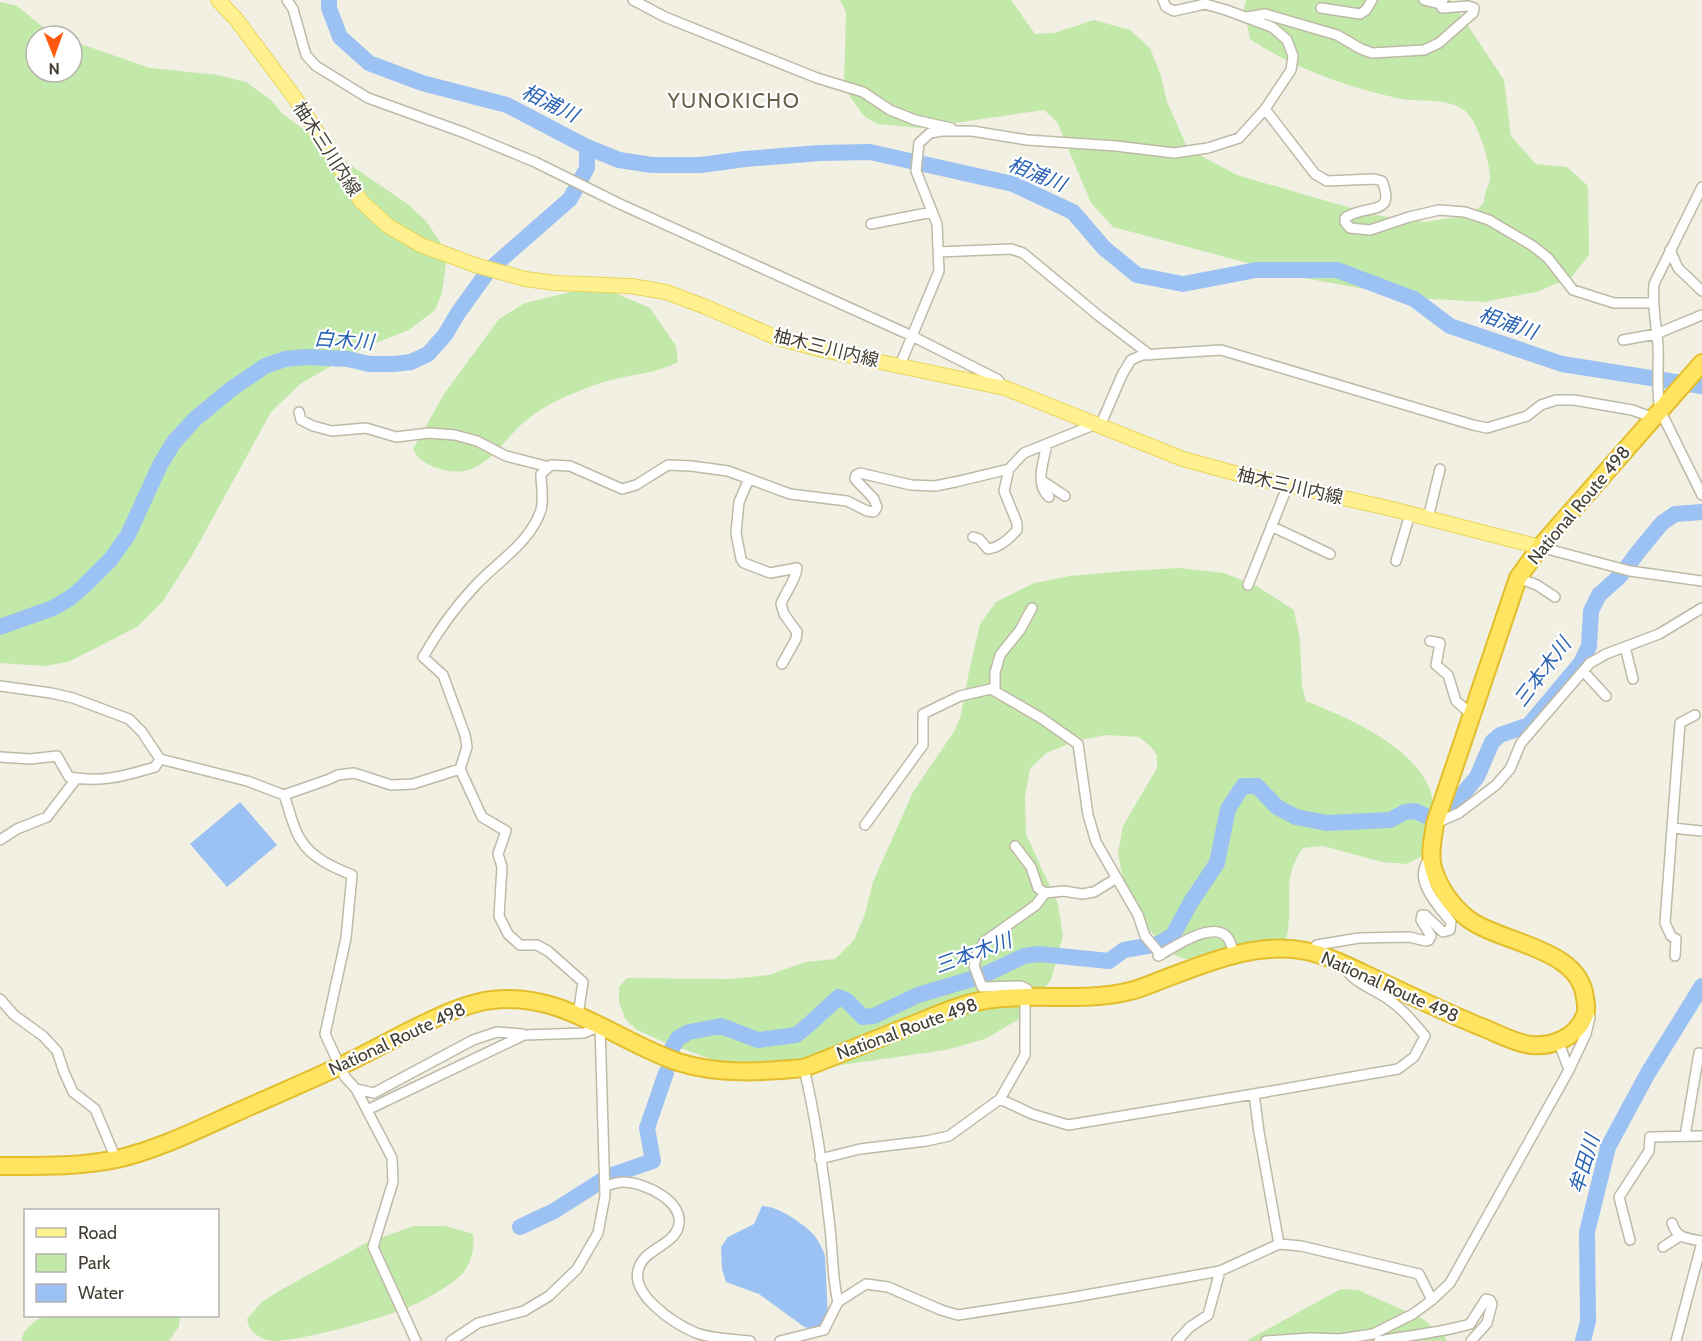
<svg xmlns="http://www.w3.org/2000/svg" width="1702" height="1341" font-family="Cabin,'Noto Sans JP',sans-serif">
  <rect width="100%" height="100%" fill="#f2f0e3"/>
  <path fill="#c2e9aa" d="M 840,0 L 1011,0 L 1035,34 L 1054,33 L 1094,20 L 1130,30 L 1150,48 L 1161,76 L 1167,102 L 1188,149 L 1237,175 L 1375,215 L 1425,222 L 1470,215 L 1484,203 C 1484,191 1490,186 1490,177 C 1490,161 1477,119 1464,110 C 1448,98 1421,102 1402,99 C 1349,88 1295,69 1250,39 L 1244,8 L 1246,0 L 1451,0 L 1504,80 L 1511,136 L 1536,164 L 1567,167 L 1588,186 L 1589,255 L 1571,278 L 1536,292 L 1484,302 L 1414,298 L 1304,278 L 1113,227 L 1091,203 L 1057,122 L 1044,110 L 921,128 L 877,124 L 864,116 L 844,88 L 846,12 Z
    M 0,2 L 17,6 L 42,26 L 63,36 L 36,36 L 36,72 L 72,72 L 72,41 L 150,68 L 218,75 L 246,82 L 271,100 L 282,113 L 339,157 L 409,205 L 426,221 L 440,242 L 446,263 L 442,293 L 435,310 L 409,330 L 363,348 L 300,384 L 271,412 L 193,554 L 163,601 L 137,627 L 68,662 L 44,666 L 0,663 Z
    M 579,290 L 613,292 L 650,308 L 676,346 L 678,362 C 657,373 634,374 611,380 C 589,386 567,395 547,406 C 536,412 523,422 514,432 C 499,447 487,466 464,471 C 449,474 418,465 413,449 L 444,394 L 499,319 L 525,303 Z
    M 1179,568 L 1224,573 L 1255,585 L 1294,610 L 1300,640 L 1302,686 L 1306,701 C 1353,720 1442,757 1433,819 C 1432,831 1427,843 1424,855 L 1407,864 L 1382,862 L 1323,846 L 1303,848 C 1284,876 1291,888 1289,918 C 1289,926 1287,935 1285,943 L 1213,963 L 1189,960 L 1169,953 L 1149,929 L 1133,899 L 1122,875 L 1118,853 L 1123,826 L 1157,768 L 1157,755 L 1151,747 L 1139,737 L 1107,735 L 1079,740 L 1046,753 L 1030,769 L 1025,797 L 1026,834 L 1058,904 L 1063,936 L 1051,980 L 1021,1018 L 985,1039 L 946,1050 L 785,1073 L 724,1064 L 659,1040 L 637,1030 L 625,1019 L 619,1002 L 619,987 L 627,978 L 730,979 L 769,975 L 805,962 L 835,959 L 854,940 L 865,914 L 873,882 L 913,792 L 955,730 L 961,715 L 968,676 L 980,624 L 996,602 L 1034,583 L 1070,576 L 1125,571 Z
    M 414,1226 L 445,1226 L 473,1234 C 475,1247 472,1262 463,1273 C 451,1286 420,1303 404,1309 C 376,1320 301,1341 273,1341 C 260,1339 249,1333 247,1319 L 262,1302 L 279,1291 L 366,1243 Z
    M 1341,1289 L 1358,1290 L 1423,1319 L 1445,1337 L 1447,1341 L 1246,1341 Z
    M 43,1316 L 180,1316 L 179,1326 L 169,1341 L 22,1341 C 22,1329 34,1322 43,1316 Z"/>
  <path fill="#9cc1f3" d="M 240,802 L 277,845 L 227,887 L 190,844 Z
    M 762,1206 C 777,1206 799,1221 810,1231 C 817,1237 822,1247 825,1256 L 828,1317 L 824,1325 L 812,1330 L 803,1326 L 759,1294 L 726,1282 L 722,1269 L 721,1247 L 728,1237 L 754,1224 Z"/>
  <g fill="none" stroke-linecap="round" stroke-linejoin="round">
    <path stroke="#9cc1f3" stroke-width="16" d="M 329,0 L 329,8 L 340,37 L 369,63 L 422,83 L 507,105 L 587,147 L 619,160 L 652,165 L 701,165 L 745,159 L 820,153 L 870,152 L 1013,184 L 1073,212 L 1104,248 L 1137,275 L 1183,284 L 1256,270 L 1337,270 L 1414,299 L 1450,326 L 1562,364 L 1702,386
      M 0,627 L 53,608 L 70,598 L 83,587 L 111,559 L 128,535 L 160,465 L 174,442 L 195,419 L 230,390 L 265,366 L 285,359 L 306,357 L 348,359 L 369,364 L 394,364 L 411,362 L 428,354 L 445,335 L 458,313 L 489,270 L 570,199 L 587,168 L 587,147
      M 1451,808 L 1477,777 L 1492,742 L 1500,735 L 1529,725 L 1581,663 L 1589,646 L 1591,611 L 1599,595 L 1621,575 L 1638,552 L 1662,523 L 1675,514 L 1702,512
      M 671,1050 L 678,1038 L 689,1032 L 721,1026 L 758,1040 L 796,1035 L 805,1028 L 839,997 L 846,1000 L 863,1017 L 874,1016 L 918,995 L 982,976 L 1024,956 L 1039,954 L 1109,961 L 1124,950 L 1158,944 L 1173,935 L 1191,902 L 1217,863 L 1228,809 L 1243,786 L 1257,786 L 1277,807 L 1296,817 L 1327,823 L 1390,820 L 1405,812 L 1415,811 L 1426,816
      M 520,1227 L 554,1211 L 609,1176 L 653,1161 L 647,1128 L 666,1073
      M 1583,1341 L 1588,1321 L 1587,1232 L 1608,1147 L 1648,1073 L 1702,986"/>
    <defs>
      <path id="street" d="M 287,0 L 293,9 L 306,55 L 316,66 L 368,98 L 465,133 L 535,162 L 620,204 L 912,336 L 997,379 L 1004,387
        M 633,0 L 665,17 L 817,78 L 863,92 L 890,110 L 915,120 L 951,128
        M 1424,0 L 1440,4
        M 1321,8 L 1360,14 L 1366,10 L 1372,0
        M 1247,17 L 1265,14 L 1337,35 L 1361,49 L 1372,53 L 1424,50 L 1439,43 L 1473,13 L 1474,8 L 1468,6 L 1442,8 L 1440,4 L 1443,0
        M 1265,109 L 1315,174 L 1327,181 L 1374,179 L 1382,181 C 1397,218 1365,203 1345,218 L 1345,222 L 1350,228 L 1370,230 L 1409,217 L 1439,210 L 1465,212 L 1489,220 L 1533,246 L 1548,258 L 1573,290 L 1614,303 L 1653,303
        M 1702,187 L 1654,284 C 1652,304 1656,324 1658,345 C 1659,366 1656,389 1660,410 L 1702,495
        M 871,224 L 932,212
        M 1670,250 L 1678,268 L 1702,291
        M 938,252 L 1011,249 L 1023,253 L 1099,316 L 1150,355
        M 1623,340 L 1656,334 L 1702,315
        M 900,365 L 939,271 L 937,224 L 916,171 L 919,143 L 930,133 L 942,131 L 972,131 L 1027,140 L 1116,146 L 1174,153 L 1208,148 L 1239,138 L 1265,109 L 1291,70 L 1293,56 L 1287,40 L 1272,27 L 1226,10 L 1205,4 L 1174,11 L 1166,7 L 1163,0
        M 299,412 L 301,420 L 313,426 L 332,431 L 366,428 L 396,437 L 429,433 L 455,435 L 477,441 L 506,456 L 549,467
        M 1100,426 L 1122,375 L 1131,360 L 1142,355 L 1221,350 L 1473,425 L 1487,428 L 1527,416 L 1541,405 L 1556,400 L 1574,400 L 1632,410 L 1654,418
        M 1047,444 C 1044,461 1034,484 1049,497
        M 749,479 L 739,502 L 736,533 L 741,559 L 744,563 L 770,573 L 797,568 C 795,582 786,591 781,604 L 784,614 L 797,632 L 796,639 L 782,664
        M 1041,480 L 1065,496
        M 1428,518 L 1440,469
        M 1271,526 L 1330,554
        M 973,537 L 979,539 L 988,549 C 999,548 1010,538 1017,530 L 1017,523 L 1004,491 L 1009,469
        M 1540,547 L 1630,571 L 1702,581
        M 1396,561 L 1410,514
        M 1518,578 L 1537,585 L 1555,597
        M 1248,585 L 1288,485
        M 1430,641 L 1440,643 L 1436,665 L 1448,675 L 1456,701 L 1471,714
        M 1625,647 L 1633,679
        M 1583,671 L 1606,696
        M 0,686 L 51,693 L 73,698 L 129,719 L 142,732 L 160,759 L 247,781 L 284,795 L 327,780 L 338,775 L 354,773 L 391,785 L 413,784 L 460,769
        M 995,691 L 995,673 L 1000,655 L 1020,630 L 1032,608
        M 1695,715 L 1680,723 L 1672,828 L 1702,831
        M 0,757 L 30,759 L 57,756 L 69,777 C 101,783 125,776 155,767 L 160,759
        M 284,795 C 289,808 293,829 301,840 C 311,858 335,868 352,875 L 346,938 L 325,1034 L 345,1077 L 356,1089 L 392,1158 L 393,1182 L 373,1247 L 416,1341
        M 1436,823 L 1459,813 L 1496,785 L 1510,769 L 1521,743 L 1590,663 L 1606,654 L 1659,634 L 1702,608
        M 865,825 L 923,745 L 923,714 L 960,696 L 991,689 L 1041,718 L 1078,744 L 1088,815 L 1096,842 L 1138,915 L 1145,936 L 1161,955
        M 1672,828 L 1665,923 L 1671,936 L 1676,939 L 1675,956
        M 0,840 L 17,829 L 47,817 L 76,779
        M 1015,846 L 1031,867 L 1038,888 L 1045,893 L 1064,891 L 1082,894 L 1094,892 L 1117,878
        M 1310,952 L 1317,945 L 1359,938 L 1409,937 L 1426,941 L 1429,940 L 1431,936 L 1421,920 L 1422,915 L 1425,915 L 1443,932 L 1450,930 L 1451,922 C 1438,906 1411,878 1430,859
        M 1158,956 C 1173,948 1212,920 1227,937 C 1231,941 1232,949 1234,954
        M 1031,997 L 1027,989 L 1021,986 L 982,987 L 974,966 L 977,954 L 984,942 L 1036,905 L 1045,893
        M 0,999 L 14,1015 L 43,1036 L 57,1051 L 64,1072 L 73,1092 L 95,1109 L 116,1159
        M 578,1015 L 583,982 L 548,951 L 537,945 L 520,945 L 508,934 L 499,916 L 502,867 L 498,854 L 506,831 L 482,817 L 460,769 L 467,747 L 465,735 L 443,675 L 423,657 C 438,631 455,607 475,586 C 497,562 530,543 541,510 C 544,500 541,484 541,474 L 551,465 L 570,466 L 622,489 L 636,485 L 668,465 L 691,466 L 728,471 L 790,494 L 847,501 L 867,511 L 874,512 L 877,507 L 874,499 L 855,479 L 856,475 L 860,473 L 911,485 L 935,486 L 955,482 L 1009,469 L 1024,453 L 1096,424
        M 804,1068 C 816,1120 824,1175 830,1228 C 833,1253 832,1278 838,1302
        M 1569,1070 L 1586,1034 L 1590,1017
        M 356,1089 L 374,1093 L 473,1040 L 497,1032 L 522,1034
        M 1000,1099 L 1032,1114 L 1068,1125 L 1254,1094
        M 367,1110 L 524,1035 L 584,1033 L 600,1026 L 605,1196 L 598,1233 L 577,1269 L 549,1296 L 524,1311 L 478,1323 L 451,1341
        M 1685,1136 L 1699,1053
        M 820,1159 L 860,1149 L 926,1141 L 949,1136 L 1000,1099 L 1025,1055 L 1025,997
        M 605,1186 C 610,1185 617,1182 623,1182 C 644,1182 687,1202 678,1228 C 672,1245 647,1249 640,1265 C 626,1293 675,1324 696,1333 C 713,1339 733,1339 750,1341
        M 1672,1223 C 1677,1239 1687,1238 1702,1241
        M 1630,1240 L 1619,1197 L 1649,1151 L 1650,1137 L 1702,1136
        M 1279,1244 L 1259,1132 L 1254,1094 L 1398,1069 L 1414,1057 L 1425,1036 C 1414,1023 1403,1009 1388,999 C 1372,988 1354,983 1343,966
        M 1663,1247 L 1680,1236
        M 780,1341 L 824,1330 L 838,1302 L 866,1284 L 888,1287 L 941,1310 L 958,1315 L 1069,1298 L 1220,1271 L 1279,1244 L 1301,1246 L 1419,1274 L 1432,1300
        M 1177,1341 L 1190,1327 L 1208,1315 L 1220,1271
        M 1266,1341 L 1311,1338 L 1340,1339 L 1373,1334 L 1413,1314 L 1432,1300 L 1450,1283 L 1569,1070 L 1559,1043
        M 1379,1341 C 1410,1335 1440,1333 1470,1324 L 1486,1299 L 1490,1300 L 1492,1304 L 1487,1323 L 1471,1341
        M 1676,1341 L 1702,1242"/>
      <path id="primary" d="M 218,0 L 236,19 L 295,98 L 361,201 L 388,226 L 421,245 L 475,265 L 525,279 L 556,283 L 631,286 L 666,292 L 706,307 L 777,338 L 823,350 L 1005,388 L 1183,459 L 1238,474 L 1392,509 L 1540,547"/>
      <path id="highway" d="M 0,1166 C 39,1166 79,1167 117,1159 C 159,1149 197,1130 235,1113 C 275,1095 316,1078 355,1059 C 394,1040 450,1005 492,1000 C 562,991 616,1041 678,1062 C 719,1075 762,1072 804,1068 C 839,1054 873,1041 907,1027 C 933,1017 959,1004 986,1000 C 1033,992 1083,1003 1130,991 C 1140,989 1151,984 1161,980 C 1207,963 1256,941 1306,951 C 1329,956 1352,968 1373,978 C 1410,995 1446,1013 1484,1028 C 1499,1034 1515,1043 1531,1045 C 1553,1047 1577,1037 1585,1015 C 1587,1010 1586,1003 1585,998 C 1580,947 1501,944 1467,918 C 1451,905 1439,887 1433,868 C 1429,854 1433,838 1435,824 L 1518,578 L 1540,547 L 1702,363"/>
    </defs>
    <use href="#street" stroke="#bebaa6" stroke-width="12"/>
    <use href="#primary" stroke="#e8d55c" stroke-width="16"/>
    <use href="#highway" stroke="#e3be2c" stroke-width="20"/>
    <use href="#street" stroke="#fff" stroke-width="9"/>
    <use href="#primary" stroke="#fff190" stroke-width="14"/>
    <use href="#highway" stroke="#ffe462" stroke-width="16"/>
  </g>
  <g text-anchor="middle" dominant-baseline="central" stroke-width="4.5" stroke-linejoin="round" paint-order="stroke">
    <g font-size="18" fill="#444033" stroke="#fff">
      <text transform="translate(327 149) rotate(57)">柚木三川内線</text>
      <text transform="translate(826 348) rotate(14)">柚木三川内線</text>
      <text transform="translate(1290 486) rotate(13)">柚木三川内線</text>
      <text transform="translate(1579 505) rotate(-50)">National Route 498</text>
      <text transform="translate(1390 987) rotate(24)">National Route 498</text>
      <text transform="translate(907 1029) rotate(-20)">National Route 498</text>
      <text transform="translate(397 1039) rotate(-25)">National Route 498</text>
    </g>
    <g font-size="20" font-style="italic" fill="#2962b4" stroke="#fff">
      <text transform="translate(550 103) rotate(26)">相浦川</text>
      <text transform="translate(1037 174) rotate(22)">相浦川</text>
      <text transform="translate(1508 323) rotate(19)">相浦川</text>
      <text transform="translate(344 340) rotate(4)">白木川</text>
      <text transform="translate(1542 672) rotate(-53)">三本木川</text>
      <text transform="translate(973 953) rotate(-20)">三本木川</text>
      <text transform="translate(1584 1164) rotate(-73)">牟田川</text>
    </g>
    <g font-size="21" letter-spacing="1.5" fill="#68614a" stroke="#fff">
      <text x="734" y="100">YUNOKICHO</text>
    </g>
  </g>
  <rect x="24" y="1209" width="195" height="108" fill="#ffffff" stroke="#b4b3ad" stroke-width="1.5"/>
  <rect x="36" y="1228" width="30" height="9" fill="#fff190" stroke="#b4b3ad" stroke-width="1.5"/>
  <text x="78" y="1239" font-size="18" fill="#444033">Road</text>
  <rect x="36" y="1254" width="30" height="18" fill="#c2e9aa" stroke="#b4b3ad" stroke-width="1.5"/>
  <text x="78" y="1269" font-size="18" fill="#444033">Park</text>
  <rect x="36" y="1284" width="30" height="18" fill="#9cc1f3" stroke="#b4b3ad" stroke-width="1.5"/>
  <text x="78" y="1299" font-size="18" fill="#444033">Water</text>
  <g transform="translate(54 54) rotate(179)"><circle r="28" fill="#ffffff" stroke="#b4b3ad" stroke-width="1.5"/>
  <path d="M0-4.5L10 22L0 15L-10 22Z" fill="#ff590e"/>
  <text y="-9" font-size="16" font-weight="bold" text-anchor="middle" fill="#444033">N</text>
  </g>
</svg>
